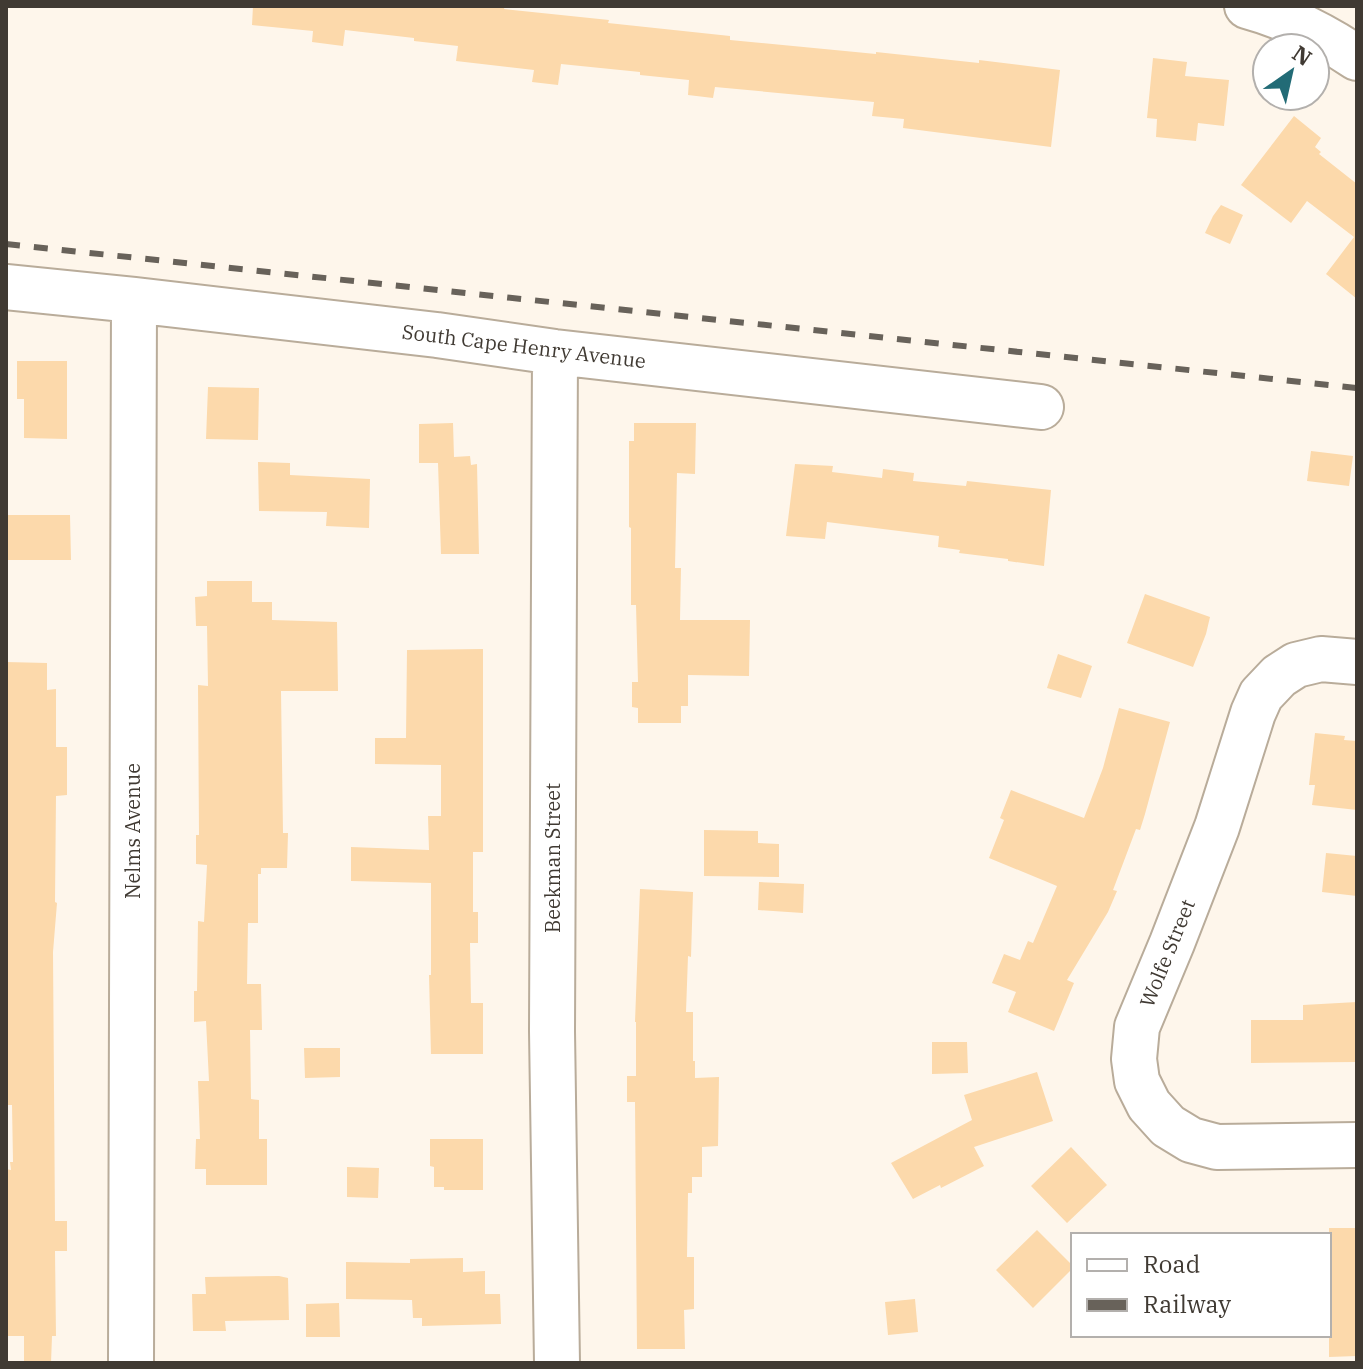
<svg xmlns="http://www.w3.org/2000/svg" width="1363" height="1369" font-family="'IBM Plex Serif',serif">
  <rect width="100%" height="100%" fill="#fef6eb"/>
  <path fill="#fcd9ab" d="M 253,6 L 505,6 L 504,9 L 609,20 L 608,23 L 730,36 L 730,40 L 876,54 L 876,52 L 979,63 L 979,60 L 1060,70 L 1051,147 L 903,128 L 904,119 L 872,116 L 874,102 L 715,87 L 713,98 L 688,95 L 689,80 L 640,75 L 640,72 L 561,64 L 558,85 L 532,82 L 534,70 L 456,61 L 458,46 L 414,41 L 414,38 L 345,30 L 343,46 L 312,42 L 313,31 L 252,25 Z
    M 1153,58 L 1187,62 L 1185,76 L 1229,80 L 1224,126 L 1198,123 L 1196,141 L 1156,137 L 1157,119 L 1147,118 Z
    M 1294,116 L 1321,138 L 1315,147 L 1321,152 L 1319,154 L 1357,184 L 1357,299 L 1326,274 L 1354,237 L 1307,201 L 1291,223 L 1241,185 Z
    M 1221,205 L 1243,215 L 1230,244 L 1205,233 L 1213,216 Z
    M 17,361 L 67,361 L 67,439 L 24,438 L 24,399 L 17,399 Z
    M 208,387 L 259,388 L 258,440 L 206,439 Z
    M 453,423 L 454,457 L 470,456 L 471,465 L 477,464 L 479,554 L 441,554 L 438,463 L 419,463 L 419,424 Z
    M 634,423 L 696,423 L 695,474 L 677,473 L 675,568 L 681,568 L 680,620 L 750,620 L 749,676 L 688,675 L 688,706 L 681,706 L 681,723 L 638,723 L 638,708 L 632,707 L 632,682 L 638,682 L 636,605 L 631,605 L 631,528 L 629,527 L 629,441 L 634,441 Z
    M 1311,451 L 1353,456 L 1349,486 L 1307,481 Z
    M 258,462 L 290,463 L 290,475 L 370,479 L 369,528 L 326,526 L 327,512 L 259,511 Z
    M 795,464 L 833,466 L 832,472 L 882,478 L 883,469 L 914,473 L 913,481 L 966,486 L 967,481 L 1051,490 L 1044,566 L 1008,561 L 1008,559 L 959,553 L 960,550 L 938,547 L 939,536 L 827,522 L 825,539 L 786,536 Z
    M 6,515 L 70,515 L 71,560 L 6,560 Z
    M 207,581 L 252,581 L 252,602 L 272,602 L 272,620 L 337,622 L 338,691 L 281,691 L 283,833 L 288,833 L 287,868 L 261,868 L 261,874 L 258,874 L 258,923 L 248,923 L 247,984 L 261,984 L 262,1030 L 250,1030 L 251,1099 L 259,1100 L 259,1139 L 267,1139 L 267,1185 L 206,1185 L 206,1169 L 195,1169 L 196,1139 L 200,1139 L 198,1081 L 209,1081 L 206,1021 L 194,1022 L 194,991 L 197,991 L 198,921 L 204,922 L 207,865 L 196,864 L 196,835 L 199,835 L 198,685 L 208,686 L 207,626 L 196,626 L 195,597 L 207,596 Z
    M 1145,594 L 1210,617 L 1206,634 L 1193,667 L 1127,643 Z
    M 483,649 L 483,852 L 473,852 L 473,912 L 478,912 L 478,943 L 470,943 L 471,1003 L 483,1003 L 483,1054 L 431,1054 L 429,975 L 431,975 L 431,883 L 351,881 L 351,847 L 429,850 L 428,816 L 441,816 L 441,765 L 375,764 L 375,738 L 406,738 L 407,650 Z
    M 1058,654 L 1092,666 L 1081,698 L 1047,688 Z
    M 6,662 L 47,663 L 47,690 L 56,689 L 56,747 L 67,747 L 67,795 L 56,796 L 55,902 L 57,903 L 53,952 L 55,1221 L 67,1221 L 67,1251 L 55,1251 L 56,1336 L 52,1336 L 51,1363 L 24,1363 L 24,1336 L 6,1336 L 6,1169 L 11,1170 L 10,1162 L 13,1162 L 12,1105 L 6,1105 Z
    M 1119,708 L 1170,722 L 1145,814 L 1140,830 L 1136,829 L 1113,890 L 1117,891 L 1108,912 L 1067,980 L 1074,983 L 1054,1031 L 1008,1012 L 1016,992 L 992,983 L 1004,954 L 1020,960 L 1028,941 L 1033,943 L 1057,886 L 989,858 L 1004,820 L 1000,818 L 1011,790 L 1084,818 L 1103,768 Z
    M 1315,733 L 1345,736 L 1344,740 L 1357,741 L 1357,810 L 1312,805 L 1315,785 L 1309,785 Z
    M 704,830 L 758,831 L 758,843 L 779,844 L 779,877 L 704,876 Z
    M 1326,853 L 1357,856 L 1357,896 L 1322,892 Z
    M 759,882 L 804,884 L 803,913 L 758,910 Z
    M 640,889 L 693,892 L 691,957 L 688,956 L 686,1012 L 693,1012 L 693,1061 L 695,1061 L 695,1078 L 719,1077 L 718,1146 L 702,1147 L 702,1177 L 692,1177 L 692,1193 L 688,1193 L 687,1257 L 694,1257 L 694,1309 L 684,1310 L 685,1349 L 637,1349 L 635,1102 L 627,1102 L 627,1076 L 636,1076 L 636,1022 L 635,1022 Z
    M 1357,1002 L 1357,1062 L 1251,1063 L 1251,1020 L 1303,1020 L 1303,1005 Z
    M 932,1042 L 967,1042 L 968,1073 L 932,1074 Z
    M 304,1048 L 340,1048 L 340,1077 L 305,1078 Z
    M 1037,1072 L 1053,1121 L 974,1147 L 984,1166 L 941,1188 L 940,1185 L 913,1199 L 891,1163 L 972,1120 L 964,1095 Z
    M 430,1139 L 483,1139 L 483,1190 L 444,1190 L 444,1187 L 434,1187 L 434,1167 L 430,1166 Z
    M 1071,1147 L 1107,1185 L 1067,1223 L 1031,1186 Z
    M 347,1167 L 379,1168 L 378,1198 L 347,1197 Z
    M 1329,1228 L 1357,1228 L 1357,1356 L 1329,1357 Z
    M 1037,1230 L 1073,1266 L 1073,1268 L 1033,1308 L 996,1270 Z
    M 463,1258 L 463,1272 L 485,1271 L 485,1294 L 500,1294 L 501,1324 L 422,1326 L 422,1318 L 413,1318 L 412,1300 L 346,1299 L 346,1262 L 410,1263 L 410,1259 Z
    M 279,1276 L 288,1278 L 289,1320 L 225,1321 L 226,1331 L 193,1331 L 192,1294 L 206,1294 L 205,1277 Z
    M 915,1299 L 918,1332 L 888,1335 L 885,1302 Z
    M 339,1303 L 340,1337 L 306,1337 L 306,1304 Z"/>
  <g fill="none" stroke-linecap="round" stroke-linejoin="round">
    <defs>
      <path id="minor" d="M 1247,6 C 1287,17 1323,35 1357,58
        M 6,287 L 134,300 L 437,335 L 555,352 L 1041,407
        M 555,352 L 552,1031 L 557,1363
        M 1357,662 L 1321,659 L 1296,665 L 1279,676 L 1261,695 L 1253,713 L 1217,827 L 1172,943 L 1137,1027 L 1134,1059 L 1137,1081 L 1149,1105 L 1168,1126 L 1191,1140 L 1217,1147 L 1357,1145
        M 131,1363 L 134,300"/>
    </defs>
    <use href="#minor" stroke="#b9ac9a" stroke-width="48"/>
    <use href="#minor" stroke="#fff" stroke-width="44"/>
    <path stroke="#68625a" stroke-width="6" stroke-dasharray="14 14" stroke-linecap="butt" d="M 6,244 L 1357,388"/>
  </g>
  <g text-anchor="middle" dominant-baseline="central" stroke-width="6" stroke-linejoin="round" paint-order="stroke">
    <g font-size="20" fill="#403a33" stroke="#fff">
      <text transform="translate(524 346) rotate(7)">South Cape Henry Avenue</text>
      <text transform="translate(132 831) rotate(-90)">Nelms Avenue</text>
      <text transform="translate(552 858) rotate(-90)">Beekman Street</text>
      <text transform="translate(1167 953) rotate(-68)">Wolfe Street</text>
    </g>
  </g>
  <rect width="1363" height="1369" fill="none" stroke="#403a33" stroke-width="16"/>
  <rect x="1071" y="1233" width="260" height="104" fill="#ffffff" stroke="#b3b0ad" stroke-width="2"/>
  <rect x="1087" y="1259" width="40" height="12" fill="#ffffff" stroke="#b3b0ad" stroke-width="2"/>
  <text x="1143" y="1273" font-size="24" fill="#403a33">Road</text>
  <rect x="1087" y="1299" width="40" height="12" fill="#68625a" stroke="#b3b0ad" stroke-width="2"/>
  <text x="1143" y="1313" font-size="24" fill="#403a33">Railway</text>
  <g transform="translate(1291 72) rotate(34)"><circle r="38" fill="#ffffff" stroke="#b3b0ad" stroke-width="2"/>
  <path d="M0-6L14 30L0 20L-14 30Z" fill="#226b76"/>
  <text y="-12" font-size="22" font-weight="bold" text-anchor="middle" fill="#403a33">N</text>
  </g>
</svg>
